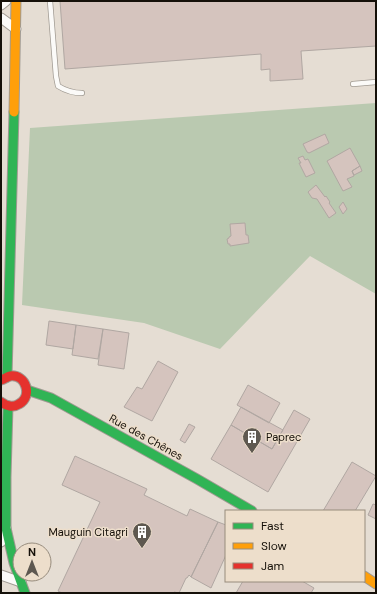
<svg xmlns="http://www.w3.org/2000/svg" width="377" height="594" font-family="'DM Sans',sans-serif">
  <rect width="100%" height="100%" fill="#e5ddd3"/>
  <path fill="#bac9b0" d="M 376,103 L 376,294 L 310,256 L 220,349 L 144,323 L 22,305 L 30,128 Z"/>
  <path fill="#d5c4be" stroke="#b0a7a2" d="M 60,1 L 376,1 L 376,46 L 301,51 L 303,79 L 270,81 L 270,69 L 261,70 L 261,54 L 65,69 Z
    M 325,134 L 329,143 L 309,153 L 307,152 L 303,144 Z
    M 350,148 L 360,166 L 352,171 L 354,176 L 347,179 L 352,187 L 343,191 L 327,161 Z
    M 303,156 L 305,160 L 308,159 L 315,173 L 306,177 L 299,163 L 301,163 L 298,158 Z
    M 360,166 L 362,171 L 354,175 L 352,171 Z
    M 316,185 L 325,197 L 326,196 L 330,202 L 329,203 L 336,213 L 329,218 L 317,199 L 312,198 L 308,192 Z
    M 343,202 L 347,209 L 343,214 L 339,207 Z
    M 245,223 L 246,235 L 248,235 L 249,243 L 230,246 L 230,244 L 228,244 L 227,239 L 229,238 L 229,237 L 231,236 L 230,224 Z
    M 49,321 L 76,325 L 73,349 L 46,345 Z
    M 76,325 L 103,329 L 98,359 L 72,355 Z
    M 103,329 L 129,333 L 124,369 L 98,365 Z
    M 158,361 L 178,372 L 152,421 L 124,407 L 137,387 L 142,389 Z
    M 248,385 L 280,403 L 269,423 L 237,405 Z
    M 241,407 L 283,430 L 272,449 L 231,425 Z
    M 294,410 L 310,419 L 268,492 L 211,459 L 231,425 L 272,449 Z
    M 189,424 L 195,427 L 185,443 L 180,440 Z
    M 75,456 L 147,489 L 144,495 L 187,516 L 190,509 L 218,522 L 191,577 L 189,575 L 187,578 L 186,578 L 179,593 L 174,592 L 173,593 L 62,593 L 58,591 L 100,502 L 62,485 Z
    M 352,462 L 376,476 L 355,511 L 323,511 Z
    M 373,504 L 376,505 L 376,519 L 368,515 Z
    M 218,522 L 226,525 L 226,555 L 211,588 L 191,577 Z
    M 243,581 L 302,581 L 314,588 L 311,593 L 236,593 Z"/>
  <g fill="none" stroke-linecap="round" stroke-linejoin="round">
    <defs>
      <path id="lane" d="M 50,1 L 56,76 L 58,86 C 66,91 73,93 82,93
        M 353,84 L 376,82"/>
      <path id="street" d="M 1,5 L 6,1
        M 1,18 L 16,29
        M 1,542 L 6,528
        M 1,575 L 21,582"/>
      <path id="fast" d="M 7,377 L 14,112
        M 27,390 L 51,398 L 197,479 L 252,511
        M 8,406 L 6,477 L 6,528 L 14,563 L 25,593"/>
      <path id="slow" d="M 14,112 L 16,1
        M 364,576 L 376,584"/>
      <path id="jam" d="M 1,380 C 4,379 7,377 10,376 C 26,374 33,396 19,404 C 13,408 6,406 1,402"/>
    </defs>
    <use href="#lane" stroke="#a09a92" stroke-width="6"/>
    <use href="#street" stroke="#a09a92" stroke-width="11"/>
    <use href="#fast" stroke="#a09a92" stroke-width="11"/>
    <use href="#slow" stroke="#a09a92" stroke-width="11"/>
    <use href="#jam" stroke="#a09a92" stroke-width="11"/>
    <use href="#lane" stroke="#fbfaf8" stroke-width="4.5"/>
    <use href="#street" stroke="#fbfaf8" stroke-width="9"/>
    <use href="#fast" stroke="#30b455" stroke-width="9"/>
    <use href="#slow" stroke="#ff9f0a" stroke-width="9"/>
    <use href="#jam" stroke="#e5322d" stroke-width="9"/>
  </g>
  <defs>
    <symbol id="building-pin" viewBox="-11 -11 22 30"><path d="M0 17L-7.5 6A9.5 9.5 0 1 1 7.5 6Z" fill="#5e5850" stroke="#eddecb"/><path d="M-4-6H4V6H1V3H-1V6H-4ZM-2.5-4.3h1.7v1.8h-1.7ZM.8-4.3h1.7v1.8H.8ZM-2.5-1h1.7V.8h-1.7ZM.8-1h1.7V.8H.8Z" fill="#fff"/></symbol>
  </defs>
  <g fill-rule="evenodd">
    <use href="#building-pin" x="241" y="426" width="22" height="30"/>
    <use href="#building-pin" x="131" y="521" width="22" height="30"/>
  </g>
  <g text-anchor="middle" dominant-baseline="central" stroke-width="3" stroke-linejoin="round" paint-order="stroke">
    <g font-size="11" fill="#151009" stroke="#eddecb">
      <text transform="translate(146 437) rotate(29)">Rue des Chênes</text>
    </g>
    <g font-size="11" fill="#151009" stroke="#eddecb" text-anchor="start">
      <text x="266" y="437">Paprec</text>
      <text x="128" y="532" text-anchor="end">Mauguin Citagri</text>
    </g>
  </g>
  <rect width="377" height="594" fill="none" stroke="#151009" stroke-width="4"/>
  <rect x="225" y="510" width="140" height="72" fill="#eddecb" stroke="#978c7d"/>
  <rect x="233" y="523" width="20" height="6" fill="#30b455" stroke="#978c7d"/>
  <text x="261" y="530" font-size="12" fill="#151009">Fast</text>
  <rect x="233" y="543" width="20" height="6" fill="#ff9f0a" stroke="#978c7d"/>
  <text x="261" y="550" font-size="12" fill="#151009">Slow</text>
  <rect x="233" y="563" width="20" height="6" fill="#e5322d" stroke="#978c7d"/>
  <text x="261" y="570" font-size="12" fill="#151009">Jam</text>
  <g transform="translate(32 562)"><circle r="19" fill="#eddecb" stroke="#978c7d"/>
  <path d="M0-3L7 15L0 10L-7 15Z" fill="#5e5850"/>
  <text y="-6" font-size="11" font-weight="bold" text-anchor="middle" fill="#151009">N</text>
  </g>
</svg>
